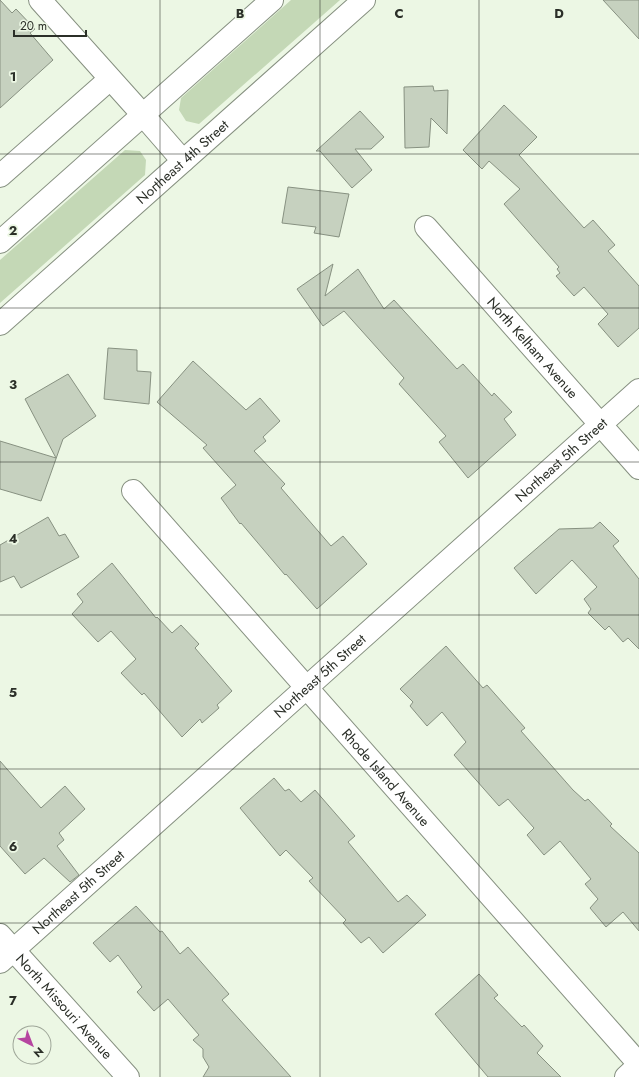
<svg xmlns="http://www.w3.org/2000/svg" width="639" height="1077" font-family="Jost,sans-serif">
  <rect width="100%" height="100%" fill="#ecf7e4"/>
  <path fill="#c4d8b6" d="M 291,0 L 340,0 L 199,124 L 186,121 L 179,110 L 181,98 Z
    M 125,150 L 140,151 L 146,160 L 145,175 L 0,303 L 0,260 Z"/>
  <path fill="#c6d1bf" stroke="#879181" d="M 0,0 L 12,13 L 16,9 L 35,29 L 30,33 L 53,60 L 0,108 Z
    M 603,0 L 639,0 L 639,39 Z
    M 433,86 L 434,91 L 448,90 L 447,134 L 431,118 L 429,147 L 405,148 L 404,87 Z
    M 504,105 L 537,137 L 519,155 L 584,228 L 593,220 L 615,245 L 608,251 L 639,286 L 639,328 L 618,347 L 598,324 L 608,314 L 584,287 L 574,296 L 556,276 L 560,273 L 557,269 L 559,267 L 504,204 L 520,189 L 489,161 L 482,169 L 463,150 Z
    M 360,111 L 384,137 L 371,149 L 355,149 L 372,170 L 352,188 L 320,151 L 316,151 Z
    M 288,187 L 349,194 L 339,237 L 314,233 L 316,227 L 282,223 Z
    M 333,264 L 325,296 L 358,269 L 384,309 L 394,300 L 457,369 L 463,364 L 492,396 L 494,393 L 512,412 L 504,419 L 516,435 L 468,478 L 439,442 L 446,436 L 399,384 L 404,378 L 344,311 L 323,326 L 297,289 Z
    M 108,348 L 137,350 L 137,371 L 151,372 L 149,404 L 104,399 Z
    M 193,361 L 246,410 L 260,398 L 280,421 L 263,437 L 266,441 L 254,451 L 285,484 L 281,488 L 331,546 L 343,536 L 367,564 L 317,609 L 286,574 L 285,575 L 241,523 L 240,524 L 221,498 L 236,485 L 203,448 L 207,445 L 157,402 Z
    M 68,374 L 96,416 L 63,439 L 41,501 L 0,489 L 0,441 L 56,458 L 25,399 Z
    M 48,517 L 59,536 L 65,534 L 79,557 L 21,588 L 14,576 L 0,582 L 0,545 Z
    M 600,522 L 619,541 L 613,546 L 639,579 L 639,649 L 628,638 L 623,642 L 609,626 L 605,630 L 588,613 L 591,609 L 584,599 L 597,587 L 572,560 L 536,594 L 514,568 L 559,529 L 593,528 Z
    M 112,563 L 156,618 L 157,617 L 172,633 L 181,625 L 199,644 L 195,648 L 232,691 L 217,705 L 219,708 L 202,723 L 200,719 L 182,737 L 144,693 L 142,695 L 121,673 L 136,659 L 111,631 L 98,642 L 72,614 L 83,602 L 77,594 Z
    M 446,646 L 483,688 L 487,685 L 525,728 L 521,731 L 573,790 L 585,801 L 588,799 L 612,824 L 610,826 L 639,853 L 639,931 L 623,912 L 606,927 L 590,908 L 598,899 L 585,884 L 591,879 L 560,841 L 544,855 L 527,835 L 534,828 L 508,799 L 499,806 L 454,755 L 466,742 L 442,712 L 427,726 L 410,706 L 413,702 L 400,689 Z
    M 0,761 L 41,808 L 65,786 L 85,809 L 59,833 L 64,840 L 57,846 L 79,875 L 70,882 L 44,858 L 25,874 L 0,846 Z
    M 274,778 L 285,791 L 289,789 L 301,802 L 315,790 L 355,836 L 348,842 L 398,902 L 407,895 L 426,915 L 383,953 L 369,937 L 361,943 L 343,923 L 346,920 L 309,881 L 313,878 L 286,850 L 280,856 L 240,808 Z
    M 136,906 L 160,932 L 162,931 L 180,954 L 188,947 L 229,994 L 222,1000 L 291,1077 L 203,1077 L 209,1067 L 203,1057 L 203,1049 L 193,1040 L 199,1035 L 168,999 L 154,1011 L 137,992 L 142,987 L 118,955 L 110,962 L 93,943 Z
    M 479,974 L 498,995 L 494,998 L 522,1027 L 524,1025 L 543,1046 L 537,1053 L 561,1077 L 488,1077 L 435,1014 Z"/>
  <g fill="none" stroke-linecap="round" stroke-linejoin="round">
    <defs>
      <g id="minor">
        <path d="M 40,0 L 143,115"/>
        <path d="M 0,176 L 110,79"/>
        <path id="s1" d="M 426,227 L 639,468"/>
        <path id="s2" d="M 133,491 L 639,1064"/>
        <path id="s3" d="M 0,935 L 128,1077"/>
        <path id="s4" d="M 0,962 L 639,390"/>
        <path d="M 626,1077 L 639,1065"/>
      </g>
      <g id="major">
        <path d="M 143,115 L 183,161"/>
        <path d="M 0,242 L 272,0"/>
        <path id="s5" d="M 0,324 L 364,0"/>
      </g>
    </defs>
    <use href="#minor" stroke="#869080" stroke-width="24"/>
    <use href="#major" stroke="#869080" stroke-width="24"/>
    <use href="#minor" stroke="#fff" stroke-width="22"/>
    <use href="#major" stroke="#fff" stroke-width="22"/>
  </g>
  <path fill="none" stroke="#2b2f28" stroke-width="1" stroke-opacity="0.55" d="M 160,0 L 160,1077M 320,0 L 320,1077M 479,0 L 479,1077M 0,154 L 639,154M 0,308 L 639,308M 0,462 L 639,462M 0,615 L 639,615M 0,769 L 639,769M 0,923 L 639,923"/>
  <g text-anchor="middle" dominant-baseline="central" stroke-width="3.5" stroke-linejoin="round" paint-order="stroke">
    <g font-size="14" fill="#2b2f28" stroke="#ecf7e4">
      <text stroke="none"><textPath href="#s5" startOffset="244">Northeast 4th Street</textPath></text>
      <text stroke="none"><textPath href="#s1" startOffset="161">North Kelham Avenue</textPath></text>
      <text stroke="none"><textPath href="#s4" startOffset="753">Northeast 5th Street</textPath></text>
      <text stroke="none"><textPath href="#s4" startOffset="429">Northeast 5th Street</textPath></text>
      <text stroke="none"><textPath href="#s2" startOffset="382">Rhode Island Avenue</textPath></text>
      <text stroke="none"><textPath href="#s4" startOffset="105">Northeast 5th Street</textPath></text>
      <text stroke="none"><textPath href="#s3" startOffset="96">North Missouri Avenue</textPath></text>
    </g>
  </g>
  <g font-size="13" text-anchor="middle" font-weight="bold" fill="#2b2f28" stroke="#ecf7e4" stroke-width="3.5" stroke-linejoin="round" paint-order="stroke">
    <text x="240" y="18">B</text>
    <text x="399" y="18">C</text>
    <text x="559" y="18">D</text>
    <text x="13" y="81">1</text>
    <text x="13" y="235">2</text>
    <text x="13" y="389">3</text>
    <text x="13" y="543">4</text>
    <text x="13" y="697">5</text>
    <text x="13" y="851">6</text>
    <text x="13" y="1005">7</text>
  </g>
  <g transform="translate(32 1045) rotate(138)"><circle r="19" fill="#ecf7e4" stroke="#9fa799"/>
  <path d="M0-3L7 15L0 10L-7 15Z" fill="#b645a0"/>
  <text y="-6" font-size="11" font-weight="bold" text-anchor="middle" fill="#2b2f28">N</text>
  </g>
  <path d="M14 30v6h72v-6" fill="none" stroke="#2b2f28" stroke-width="2"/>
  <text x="20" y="30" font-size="12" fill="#2b2f28" stroke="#ecf7e4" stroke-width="3" paint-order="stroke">20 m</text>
</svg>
